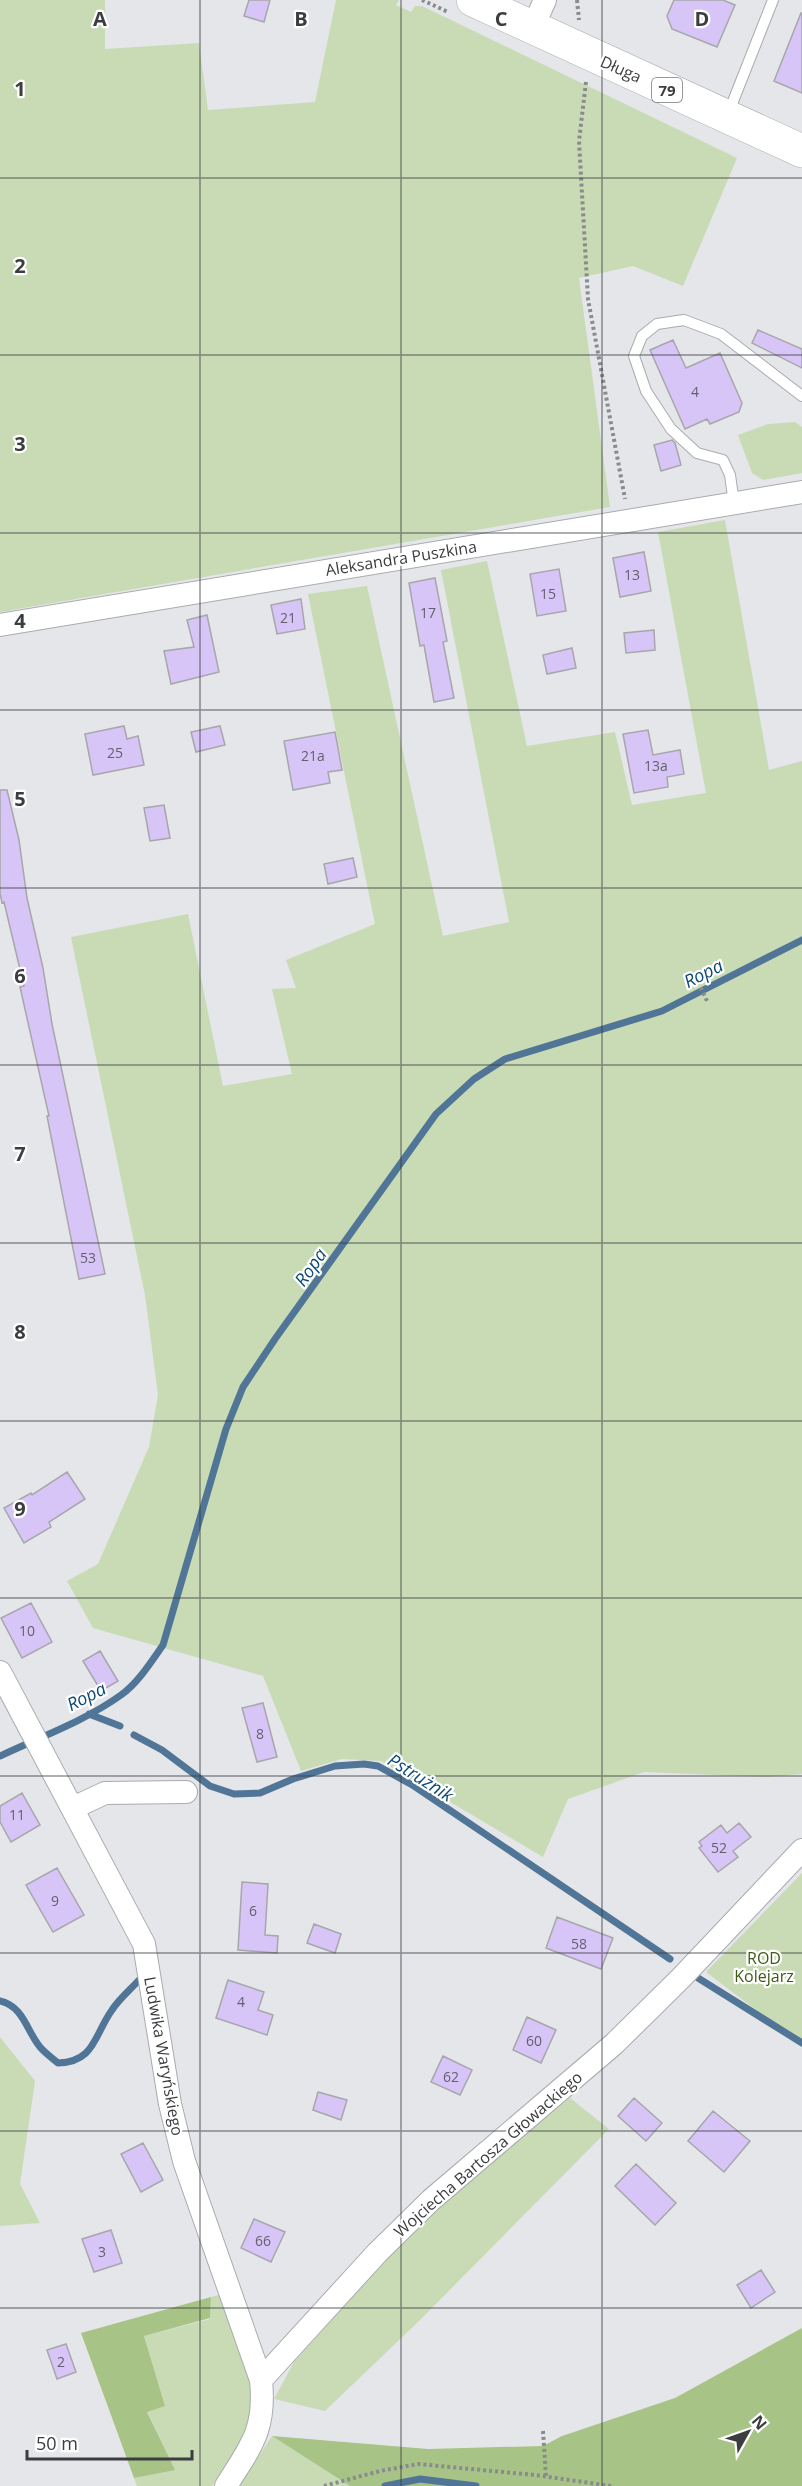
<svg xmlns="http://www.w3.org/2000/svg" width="802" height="2486" font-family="'Open Sans',sans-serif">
  <rect width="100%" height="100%" fill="#e4e6ea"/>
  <path fill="#c8dbb4" d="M 0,0 L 105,0 L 105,49 L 199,43 L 208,110 L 315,102 L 336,0 L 399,0 L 396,5 L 411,12 L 415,6 L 422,6 L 737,158 L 683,286 L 633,266 L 579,278 L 610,507 L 0,612 Z
    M 795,422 L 802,427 L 802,473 L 763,480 L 752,473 L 738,435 L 768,424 Z
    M 725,520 L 769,770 L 802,761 L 802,1774 L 767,1777 L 644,1772 L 568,1799 L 543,1857 L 381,1761 L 342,1759 L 301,1771 L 263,1676 L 93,1628 L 67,1581 L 98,1564 L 149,1447 L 158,1395 L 145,1295 L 71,937 L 188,914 L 223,1086 L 292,1074 L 272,989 L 296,988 L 286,960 L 375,924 L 308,594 L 367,586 L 443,936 L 509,922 L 441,570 L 487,561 L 527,746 L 615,732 L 632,805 L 706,793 L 658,532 Z
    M 802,1873 L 802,2045 L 706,1972 Z
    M 0,2037 L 35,2081 L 20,2184 L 40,2223 L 0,2226 Z
    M 570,2098 L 609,2129 L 420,2320 L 325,2411 L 274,2399 L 294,2362 L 385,2261 L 446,2198 Z
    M 222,2294 L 252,2380 C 255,2426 236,2450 212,2486 L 137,2486 L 134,2478 L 174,2469 L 147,2411 L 165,2406 L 144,2336 L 210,2319 L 211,2297 Z
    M 272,2436 L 350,2486 L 239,2486 Z"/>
  <path fill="#a7c385" d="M 211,2297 L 210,2318 L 144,2336 L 165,2406 L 147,2412 L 175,2470 L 134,2478 L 81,2333 Z
    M 802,2328 L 802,2486 L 350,2486 L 272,2436 L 428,2449 L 543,2446 L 562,2436 L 675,2398 Z"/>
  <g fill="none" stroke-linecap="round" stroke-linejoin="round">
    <path stroke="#517596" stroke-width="7" d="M 89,1714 L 120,1726
      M 134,1735 L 162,1750 L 210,1786 L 234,1794 L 260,1793 L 293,1779 L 335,1766 L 364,1764 L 378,1766 L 414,1786 L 670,1959
      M 0,1756 C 40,1737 85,1721 121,1695 C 138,1683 151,1662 163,1645 L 226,1429 L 243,1387 L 275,1339 L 436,1114 L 474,1079 L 505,1059 L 662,1011 L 802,940
      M 698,1978 L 802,2043
      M 0,2001 C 24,2007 26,2030 40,2047 C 45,2053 52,2058 58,2063 C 95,2062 94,2035 112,2010 C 119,1999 131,1989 140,1979
      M 385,2486 L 420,2479 L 476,2486"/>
  </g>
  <path fill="#d8c5f8" stroke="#a7a6aa" stroke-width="1.5" d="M 249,0 L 270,0 L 264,22 L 244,16 Z
    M 674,0 L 723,0 L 735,5 L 717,47 L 672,29 L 667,16 Z
    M 801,13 L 802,13 L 802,93 L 774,81 Z
    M 758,330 L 802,349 L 802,368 L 752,343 Z
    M 673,340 L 686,368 L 720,353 L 742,403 L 739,412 L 710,424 L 707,419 L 685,429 L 650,350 Z
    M 672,440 L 675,443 L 681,465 L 661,471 L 654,445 Z
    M 644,552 L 651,591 L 620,597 L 613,558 Z
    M 559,569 L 566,611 L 537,616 L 530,574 Z
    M 435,578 L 447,641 L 443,642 L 454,698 L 434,702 L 424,645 L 420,646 L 409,583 Z
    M 301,599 L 305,629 L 277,634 L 271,605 Z
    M 207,615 L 219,672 L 171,684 L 164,651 L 194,647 L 187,620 Z
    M 654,630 L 655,650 L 626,653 L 624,633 Z
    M 572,648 L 576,668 L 547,674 L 543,655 Z
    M 124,726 L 127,739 L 138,736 L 144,765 L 93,775 L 85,734 Z
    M 220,726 L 225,745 L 196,752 L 191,732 Z
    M 648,730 L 653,755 L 680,750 L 684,774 L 667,777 L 668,787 L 634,793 L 623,734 Z
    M 335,732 L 342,770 L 328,772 L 330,783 L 293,790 L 284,741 Z
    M 0,790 L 7,790 L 19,840 L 27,898 L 43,968 L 52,1024 L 105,1274 L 79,1279 L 47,1116 L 49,1116 L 20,987 L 24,986 L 4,902 L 2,903 L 0,893 Z
    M 164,805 L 170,838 L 150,841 L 144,808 Z
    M 353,858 L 357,877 L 328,884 L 324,864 Z
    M 67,1472 L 85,1499 L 49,1522 L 51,1527 L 24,1543 L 4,1508 L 31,1493 L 32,1495 Z
    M 31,1603 L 52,1642 L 22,1658 L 1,1618 Z
    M 100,1651 L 118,1681 L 101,1691 L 83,1661 Z
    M 263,1703 L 277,1757 L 257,1762 L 242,1708 Z
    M 22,1793 L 40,1825 L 11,1842 L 0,1822 L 0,1806 Z
    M 739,1823 L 751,1837 L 733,1851 L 738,1857 L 718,1872 L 699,1848 L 702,1846 L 699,1842 L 721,1825 L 727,1833 Z
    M 57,1868 L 84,1915 L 53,1932 L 26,1885 Z
    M 242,1882 L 268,1884 L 265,1935 L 278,1936 L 277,1953 L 238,1950 Z
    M 557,1917 L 613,1938 L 601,1969 L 546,1948 Z
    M 314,1924 L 341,1934 L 335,1953 L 307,1943 Z
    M 228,1980 L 264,1992 L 258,2010 L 273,2015 L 267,2035 L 216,2018 Z
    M 527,2017 L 556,2030 L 541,2063 L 513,2050 Z
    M 443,2056 L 472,2070 L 460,2095 L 431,2082 Z
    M 318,2092 L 347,2100 L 341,2120 L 313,2110 Z
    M 634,2098 L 662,2123 L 646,2141 L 618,2116 Z
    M 713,2111 L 750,2141 L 724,2172 L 688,2141 Z
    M 143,2143 L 163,2180 L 141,2192 L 121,2154 Z
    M 636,2164 L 676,2203 L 655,2225 L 615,2186 Z
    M 254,2219 L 285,2232 L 271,2262 L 241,2248 Z
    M 111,2230 L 122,2263 L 94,2272 L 82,2239 Z
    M 761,2270 L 775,2292 L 751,2308 L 737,2285 Z
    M 66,2344 L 76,2372 L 57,2379 L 47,2350 Z"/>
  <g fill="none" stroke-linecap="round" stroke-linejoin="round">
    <defs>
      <path id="lane" d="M 728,114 L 773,0
        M 734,503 L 730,475 L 723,460 L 697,453 L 671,429 L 646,391 L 634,356 L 642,336 L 657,324 L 684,320 L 721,334 L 802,396"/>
      <path id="street" d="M 532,29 L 545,0
        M 0,625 L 802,492
        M 0,1672 L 144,1944 L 170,2104 L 184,2161 L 261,2380 C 266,2430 251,2446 226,2486
        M 73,1808 L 105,1793 L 186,1792
        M 261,2380 L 377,2253 L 431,2200 L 614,2044 L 681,1978 L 802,1850"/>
      <path id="primary" d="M 473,0 L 802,151"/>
    </defs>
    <use href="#lane" stroke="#a9abaf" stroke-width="12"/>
    <use href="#street" stroke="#a9abaf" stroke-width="24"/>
    <use href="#primary" stroke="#a9abaf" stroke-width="34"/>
    <path stroke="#8a8b8e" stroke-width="4" stroke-dasharray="3 3" stroke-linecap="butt" d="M 422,0 L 448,12
      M 577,0 L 579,20
      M 586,82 L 579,141 L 588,299 L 625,499
      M 698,982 L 707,1001
      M 543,2431 L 546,2476
      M 324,2486 L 380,2471 L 418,2464 L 535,2475 L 611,2486"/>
    <use href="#lane" stroke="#fff" stroke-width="10"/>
    <use href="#street" stroke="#fff" stroke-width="22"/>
    <use href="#primary" stroke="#fff" stroke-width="33"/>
  </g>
  <path fill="none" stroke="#3c3d3f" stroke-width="1.5" stroke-opacity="0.55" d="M 200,0 L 200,2486M 401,0 L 401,2486M 602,0 L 602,2486M 0,178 L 802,178M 0,355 L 802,355M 0,533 L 802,533M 0,710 L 802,710M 0,888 L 802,888M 0,1065 L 802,1065M 0,1243 L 802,1243M 0,1421 L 802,1421M 0,1598 L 802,1598M 0,1776 L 802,1776M 0,1953 L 802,1953M 0,2131 L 802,2131M 0,2308 L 802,2308"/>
  <g text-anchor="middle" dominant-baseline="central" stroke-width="4.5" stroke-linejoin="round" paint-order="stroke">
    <g font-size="14" fill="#635f6d">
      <text x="695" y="391">4</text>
      <text x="632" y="574">13</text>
      <text x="548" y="593">15</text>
      <text x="428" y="612">17</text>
      <text x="288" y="617">21</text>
      <text x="115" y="752">25</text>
      <text x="313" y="755">21a</text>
      <text x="656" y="765">13a</text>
      <text x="88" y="1257">53</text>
      <text x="27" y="1630">10</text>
      <text x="260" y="1733">8</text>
      <text x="17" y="1814">11</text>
      <text x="719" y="1847">52</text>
      <text x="55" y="1900">9</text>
      <text x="253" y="1910">6</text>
      <text x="579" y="1943">58</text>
      <text x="241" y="2001">4</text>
      <text x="534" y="2040">60</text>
      <text x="451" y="2076">62</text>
      <text x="263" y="2240">66</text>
      <text x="102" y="2251">3</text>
      <text x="61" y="2361">2</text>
    </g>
    <rect fill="#fff" stroke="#767779" stroke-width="1.5" x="652" y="78" width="30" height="24" rx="4.5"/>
    <g font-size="15" font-weight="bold" fill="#3c3d3f">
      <text x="667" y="90">79</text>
    </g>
    <g font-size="16" fill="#3c3d3f" stroke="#fff">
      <text transform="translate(621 69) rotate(24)">Długa</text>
      <text transform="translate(401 558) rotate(-9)">Aleksandra Puszkina</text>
      <text transform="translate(164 2056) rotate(80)">Ludwika Waryńskiego</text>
      <text transform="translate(488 2154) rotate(-41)">Wojciecha Bartosza Głowackiego</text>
    </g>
    <g font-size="16" fill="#3f5917" stroke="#fff">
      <text x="764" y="1958">ROD<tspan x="764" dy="18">Kolejarz</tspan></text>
    </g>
    <g font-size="18" font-style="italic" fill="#0d4977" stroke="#fff">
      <text transform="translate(703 973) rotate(-27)">Ropa</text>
      <text transform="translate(310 1267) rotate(-55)">Ropa</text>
      <text transform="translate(86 1696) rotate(-27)">Ropa</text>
      <text transform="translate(421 1777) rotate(32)">Pstrużnik</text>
    </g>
  </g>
  <g font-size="20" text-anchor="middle" font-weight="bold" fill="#3c3d3f" stroke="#fff" stroke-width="4.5" stroke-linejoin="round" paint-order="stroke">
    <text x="100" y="26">A</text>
    <text x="301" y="26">B</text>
    <text x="501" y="26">C</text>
    <text x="702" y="26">D</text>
    <text x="20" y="96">1</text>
    <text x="20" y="273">2</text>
    <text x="20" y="451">3</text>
    <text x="20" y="628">4</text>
    <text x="20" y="806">5</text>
    <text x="20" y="983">6</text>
    <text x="20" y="1161">7</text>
    <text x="20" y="1339">8</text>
    <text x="20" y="1516">9</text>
  </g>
  <g transform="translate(748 2432) rotate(50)" stroke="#ffffff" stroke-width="4.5" paint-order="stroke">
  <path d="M0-4.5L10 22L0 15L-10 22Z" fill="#3c3d3f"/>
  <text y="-9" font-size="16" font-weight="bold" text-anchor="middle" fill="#3c3d3f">N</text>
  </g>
  <path d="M27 2450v9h165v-9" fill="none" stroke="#3c3d3f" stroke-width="3"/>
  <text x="36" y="2450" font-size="18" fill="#3c3d3f" stroke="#ffffff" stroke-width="4.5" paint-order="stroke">50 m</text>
</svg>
